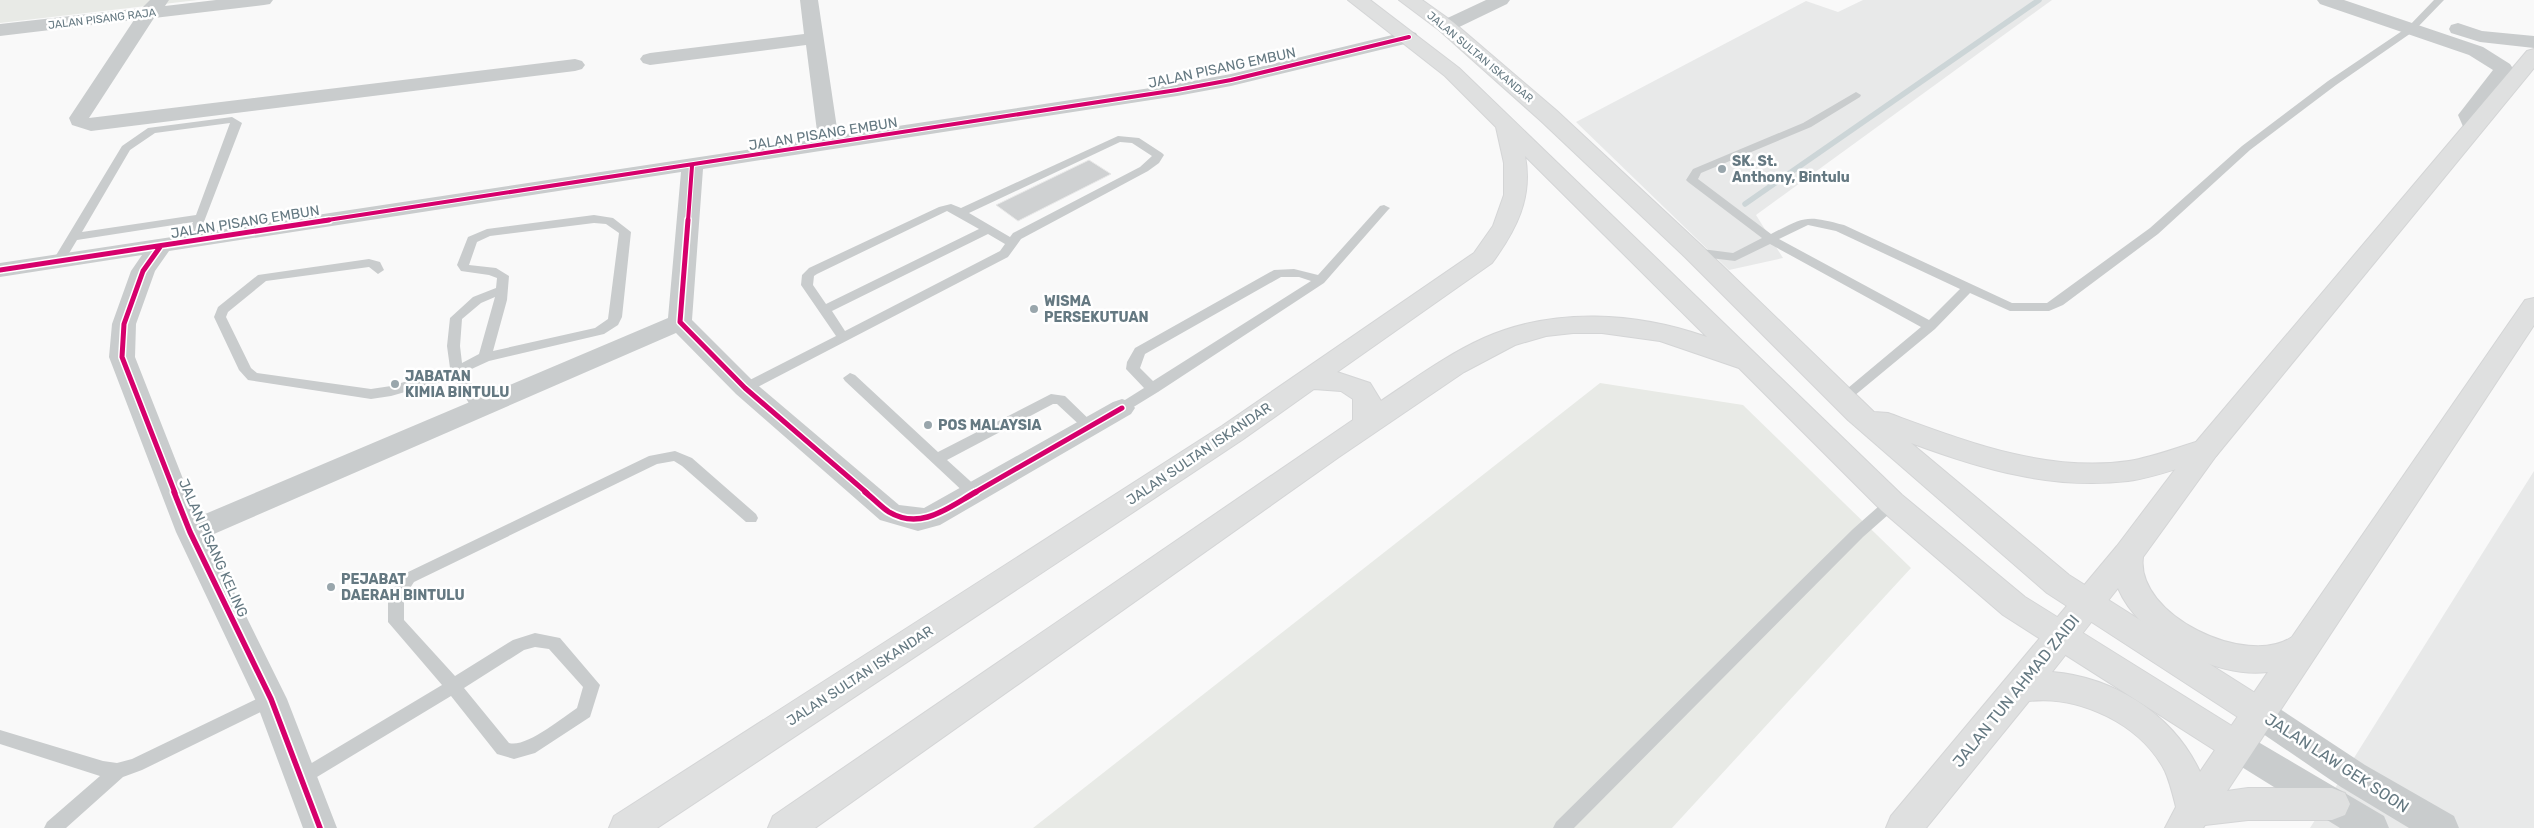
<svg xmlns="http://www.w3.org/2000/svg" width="2534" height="828" font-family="Rubik,sans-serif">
  <rect width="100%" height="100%" fill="#f9f9f9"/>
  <path fill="#e8e9e9" d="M 1863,0 L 2052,0 L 1756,215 L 1783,258 L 1729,270 L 1576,122 L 1806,1 L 1838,12 Z
    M 2534,471 L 2534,828 L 2310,828 Z"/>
  <path fill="#e8eae6" d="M 0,0 L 198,0 L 0,23 Z
    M 1600,383 L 1743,405 L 1911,568 L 1672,828 L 1033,828 Z"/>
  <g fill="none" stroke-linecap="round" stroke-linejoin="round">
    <path stroke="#ccd5d7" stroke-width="5.5" d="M 1745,204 L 2039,0"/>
  </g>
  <path fill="#cfd1d2" stroke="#e8e8e8" d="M 1089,160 L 1111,174 L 1018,221 L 996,205 Z"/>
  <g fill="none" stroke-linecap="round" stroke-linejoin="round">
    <defs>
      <path id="secondary" d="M 2534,49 L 2534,68 L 2216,456 L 2143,557 C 2135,615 2247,668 2292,637 L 2525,300 L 2534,298 L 2534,325 L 2227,791 L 2248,788 L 2332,788 L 2345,793 L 2350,804 L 2345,815 L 2332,820 L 2248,820 L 2205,825 L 2203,828 L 2165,828 L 2176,807 C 2173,795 2170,782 2165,771 C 2141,724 2079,695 2029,701 L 1926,828 L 1886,828 L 1891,816 L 2117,546 L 2196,442 L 2527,51 ZM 2118,588 C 2139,638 2215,679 2268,672 L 2200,772 C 2174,715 2114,677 2052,672 Z"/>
      <path id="primary" d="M 1348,0 L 1370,0 L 1459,68 L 1902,495 L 2025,597 L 2248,736 L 2253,746 L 2248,756 L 2236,761 L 2224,756 L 2003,615 L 1882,511 L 1739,368 L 1660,341 L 1602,333 L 1573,333 L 1546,336 L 1515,345 L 1464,372 L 1339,457 L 815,828 L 768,828 L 773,816 L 1353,420 L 1353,399 L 1341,391 L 1314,389 L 1242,440 L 657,828 L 609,828 L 614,816 L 1222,426 L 1474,253 L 1493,226 L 1504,195 L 1504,163 L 1496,127 L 1445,76 ZM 1525,156 L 1707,337 C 1636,312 1554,307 1484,338 C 1448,354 1414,379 1381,401 L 1370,383 L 1337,372 L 1492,263 C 1516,230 1533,198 1525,156 Z
        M 1399,0 L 1422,0 L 1453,22 L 1557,111 L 1703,247 L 1874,412 L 1888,413 C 1965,441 2045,473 2129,461 C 2154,457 2181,446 2206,439 L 2216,442 L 2220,449 L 2216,456 C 2190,464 2154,478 2128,481 C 2052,490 1981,469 1911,443 L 2069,575 L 2271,703 L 2276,713 L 2271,723 L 2259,727 L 2247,723 L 2047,593 L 1848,420 L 1685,257 L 1541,121 L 1439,30 Z"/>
    </defs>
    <use href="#secondary" stroke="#d4d5d6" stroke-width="2"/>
    <use href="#primary" stroke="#d4d5d6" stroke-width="2"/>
    <path fill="#c9cccd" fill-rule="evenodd" d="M 2434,0 L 2444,0 L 2414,31 L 2336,85 L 2250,150 L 2158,234 L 2063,305 L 2049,311 L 2010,311 L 1970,293 L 1935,329 L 1848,401 L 1838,401 L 1836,398 L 1921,327 L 1770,244 L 1735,261 L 1694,256 L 1688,252 L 1694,248 L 1733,253 L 1762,238 L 1688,182 L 1686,180 L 1693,169 L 1803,123 L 1856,92 L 1861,95 L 1860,97 L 1811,127 L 1701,173 L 1698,179 L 1771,234 C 1806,216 1806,215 1844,225 L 2012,303 L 2047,303 L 2150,228 L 2242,146 L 2328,81 L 2408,27 ZM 1808,225 L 1836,231 L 1960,289 L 1929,320 L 1779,239 Z
      M 232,117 L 242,123 L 195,245 L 191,246 L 185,242 L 193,222 L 77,240 L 62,265 L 54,265 L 52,262 L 122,146 L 148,128 ZM 230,123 L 196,215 L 82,232 L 130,150 L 155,133 Z
      M 1118,136 L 1139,138 L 1162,153 L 1164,155 L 1159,163 L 1148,171 L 1021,239 L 1008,257 L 750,391 L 740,391 L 738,388 L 740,385 L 836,336 L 801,285 L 802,275 L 809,268 L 939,207 L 951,204 L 961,208 ZM 1120,142 L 1132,143 L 1152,156 L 1140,167 L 1013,233 L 1010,237 L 969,213 ZM 947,211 L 979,229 L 826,304 L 813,285 L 814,276 L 817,274 ZM 988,234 L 1005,244 L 1000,251 L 845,331 L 832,311 Z
      M 1384,205 L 1390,208 L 1388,210 L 1324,283 L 1158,392 L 1127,411 L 1117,411 L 1115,408 L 1117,405 L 1144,388 L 1126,369 L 1127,362 L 1135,348 L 1274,270 L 1294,269 L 1318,275 L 1380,206 ZM 1281,277 L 1299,277 L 1311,281 L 1153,381 L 1140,368 L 1145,354 Z
      M 594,215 L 613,218 L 631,232 L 622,317 L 618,325 L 604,334 L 489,361 L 465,372 L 486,409 L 479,414 L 474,412 L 454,378 L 391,396 L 371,399 L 248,380 L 239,370 L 214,317 L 218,307 L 258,275 L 369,259 L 380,262 L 384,270 L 378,274 L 369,267 L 266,281 L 228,312 L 226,317 L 251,368 L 257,373 L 371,389 L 391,386 L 450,368 L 447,346 L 450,318 L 473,297 L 496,288 L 497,278 L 489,275 L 461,271 L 457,265 L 468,237 L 487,229 ZM 594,223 L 606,224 L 619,233 L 608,319 L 595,328 L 493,351 L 507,300 L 509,276 L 496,268 L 469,265 L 477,242 L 490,236 ZM 495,297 L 479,354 L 462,363 L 460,346 L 462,319 L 481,303 Z
      M 850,373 L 855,375 L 938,452 L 1051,394 L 1065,396 L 1097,427 L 1095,430 L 1085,430 L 1057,404 L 1053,404 L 947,460 L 979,489 L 981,493 L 979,497 L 969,497 L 845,381 L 843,378 Z
      M 675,451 L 692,458 L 756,514 L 758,518 L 756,522 L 746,522 L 682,466 L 674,461 L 657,464 L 414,582 L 404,597 L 404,620 L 455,676 L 513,640 L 535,633 L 560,638 L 600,685 L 590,717 L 535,753 L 514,759 L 497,754 L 451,696 L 307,783 L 301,786 L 295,783 L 292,778 L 295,773 L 442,685 L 388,622 L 388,596 L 404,574 L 649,456 ZM 535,647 L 549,649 L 583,687 L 577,708 C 562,718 526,748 509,743 L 464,688 L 524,650 Z
      M 1892,498 L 1897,499 L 1899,503 L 1897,507 L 1863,537 L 1574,828 L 1553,828 L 1556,822 L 1853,529 L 1887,499 Z
      M 271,692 L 277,694 L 279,699 L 277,704 L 142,770 L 123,777 L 66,828 L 44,828 L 47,822 L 100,776 L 0,744 L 0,730 L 103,761 L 117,763 L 132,759 Z"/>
    <path fill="#c9cccd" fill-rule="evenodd" d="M 150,0 L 169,0 L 165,6 L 216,0 L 273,0 L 270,4 L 264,5 L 154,18 L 89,118 L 575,59 L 582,61 L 585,65 L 582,69 L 575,71 L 91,131 L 72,125 L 69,118 L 134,20 L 0,36 L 0,24 L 142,8 Z
      M 800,0 L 818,0 L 838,135 L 1177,84 L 1231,74 L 1409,31 L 1416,33 L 1418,37 L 1416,41 L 1409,43 L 1231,86 L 1177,96 L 703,169 L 692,320 L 754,382 L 899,505 L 924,508 L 1113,402 L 1122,399 L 1131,402 L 1135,408 L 1131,414 L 940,525 L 918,531 L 880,520 L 736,394 L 676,333 L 207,537 L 287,699 L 337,828 L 303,828 L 255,699 L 176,532 L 109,357 L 112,324 L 131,271 L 142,255 L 0,277 L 0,263 L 818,139 L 806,45 L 650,65 L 643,63 L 640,59 L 643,55 L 650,53 L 804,34 ZM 681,172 L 668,318 L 198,517 L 135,357 L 136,324 L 155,271 L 169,251 Z
      M 1486,0 L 1510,0 L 1507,4 L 1453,30 L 1439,30 L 1437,26 L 1439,22 Z
      M 2317,0 L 2344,0 L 2483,47 L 2510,64 L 2514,70 L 2478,115 L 2482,127 L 2479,131 L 2472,133 L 2465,131 L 2458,115 L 2493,70 L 2469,55 L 2320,4 Z
      M 2458,23 L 2482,31 L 2534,36 L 2534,48 L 2480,42 L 2451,33 L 2449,29 L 2451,25 Z"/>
    <path fill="#c9cccd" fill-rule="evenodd" d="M 2259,699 L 2271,703 L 2365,765 L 2454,816 L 2459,828 L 2409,828 L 2341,787 L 2247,723 L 2242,713 L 2247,703 Z
      M 2236,731 L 2248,736 L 2384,816 L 2389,828 L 2340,828 L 2224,756 L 2219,746 L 2224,736 Z"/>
    <use href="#secondary" fill="#dfe0e0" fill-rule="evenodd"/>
    <use href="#primary" fill="#dfe0e0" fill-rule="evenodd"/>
    <defs>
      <path id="cycleway-far2" d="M 321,221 L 1177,90 L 1231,80 L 1409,37
        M 688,221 L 692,166"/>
      <path id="cycleway-far1" d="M 688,220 L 680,322 L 745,388 L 867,493
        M 160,247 L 143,271 L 124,324 L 122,357 L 175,493
        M 0,270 L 329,220
        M 974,493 L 1122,408"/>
      <path id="cycleway" d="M 174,492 L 190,532 L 271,699 L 320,828
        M 865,492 C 873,498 881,507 889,512 C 921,531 949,507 976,492"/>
    </defs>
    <use href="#cycleway-far2" stroke="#fff" stroke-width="6"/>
    <use href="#cycleway-far1" stroke="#fff" stroke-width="8"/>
    <use href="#cycleway" stroke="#fff" stroke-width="9"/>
    <use href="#cycleway-far2" stroke="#d6006c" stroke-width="4"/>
    <use href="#cycleway-far1" stroke="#d6006c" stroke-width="5"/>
    <use href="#cycleway" stroke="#d6006c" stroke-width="5.5"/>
  </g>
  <g fill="#99a6ac" stroke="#fff" stroke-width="2">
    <circle cx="1722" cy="169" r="5"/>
    <circle cx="1034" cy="309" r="5"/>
    <circle cx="395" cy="384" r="5"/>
    <circle cx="928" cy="425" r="5"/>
    <circle cx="331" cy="587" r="5"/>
  </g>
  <g text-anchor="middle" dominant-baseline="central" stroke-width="5" stroke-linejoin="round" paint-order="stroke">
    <g font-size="11" fill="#657982" stroke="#fff">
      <text transform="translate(102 19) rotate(-7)">JALAN PISANG RAJA</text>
      <text transform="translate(1480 57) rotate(40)">JALAN SULTAN ISKANDAR</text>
    </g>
    <g font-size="14" fill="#657982" stroke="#fff">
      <text transform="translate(1222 68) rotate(-12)">JALAN PISANG EMBUN</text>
      <text transform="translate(823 134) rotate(-9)">JALAN PISANG EMBUN</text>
      <text transform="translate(245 222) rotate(-9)">JALAN PISANG EMBUN</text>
      <text transform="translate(1199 454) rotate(-34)">JALAN SULTAN ISKANDAR</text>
      <text transform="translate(213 548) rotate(66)">JALAN PISANG KELING</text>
      <text transform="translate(860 676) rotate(-33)">JALAN SULTAN ISKANDAR</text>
    </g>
    <g font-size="14" font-weight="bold" fill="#657982" stroke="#fff" text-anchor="start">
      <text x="1732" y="161">SK. St.<tspan x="1732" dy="16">Anthony, Bintulu</tspan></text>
      <text x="1044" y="301">WISMA<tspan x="1044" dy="16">PERSEKUTUAN</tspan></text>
      <text x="405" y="376">JABATAN<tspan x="405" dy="16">KIMIA BINTULU</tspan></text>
      <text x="938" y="425">POS MALAYSIA</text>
      <text x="341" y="579">PEJABAT<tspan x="341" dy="16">DAERAH BINTULU</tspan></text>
    </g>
    <g font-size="16" fill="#657982" stroke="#fff">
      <text transform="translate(2016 691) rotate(-51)">JALAN TUN AHMAD ZAIDI</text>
      <text transform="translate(2337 763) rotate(33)">JALAN LAW GEK SOON</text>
    </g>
  </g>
</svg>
